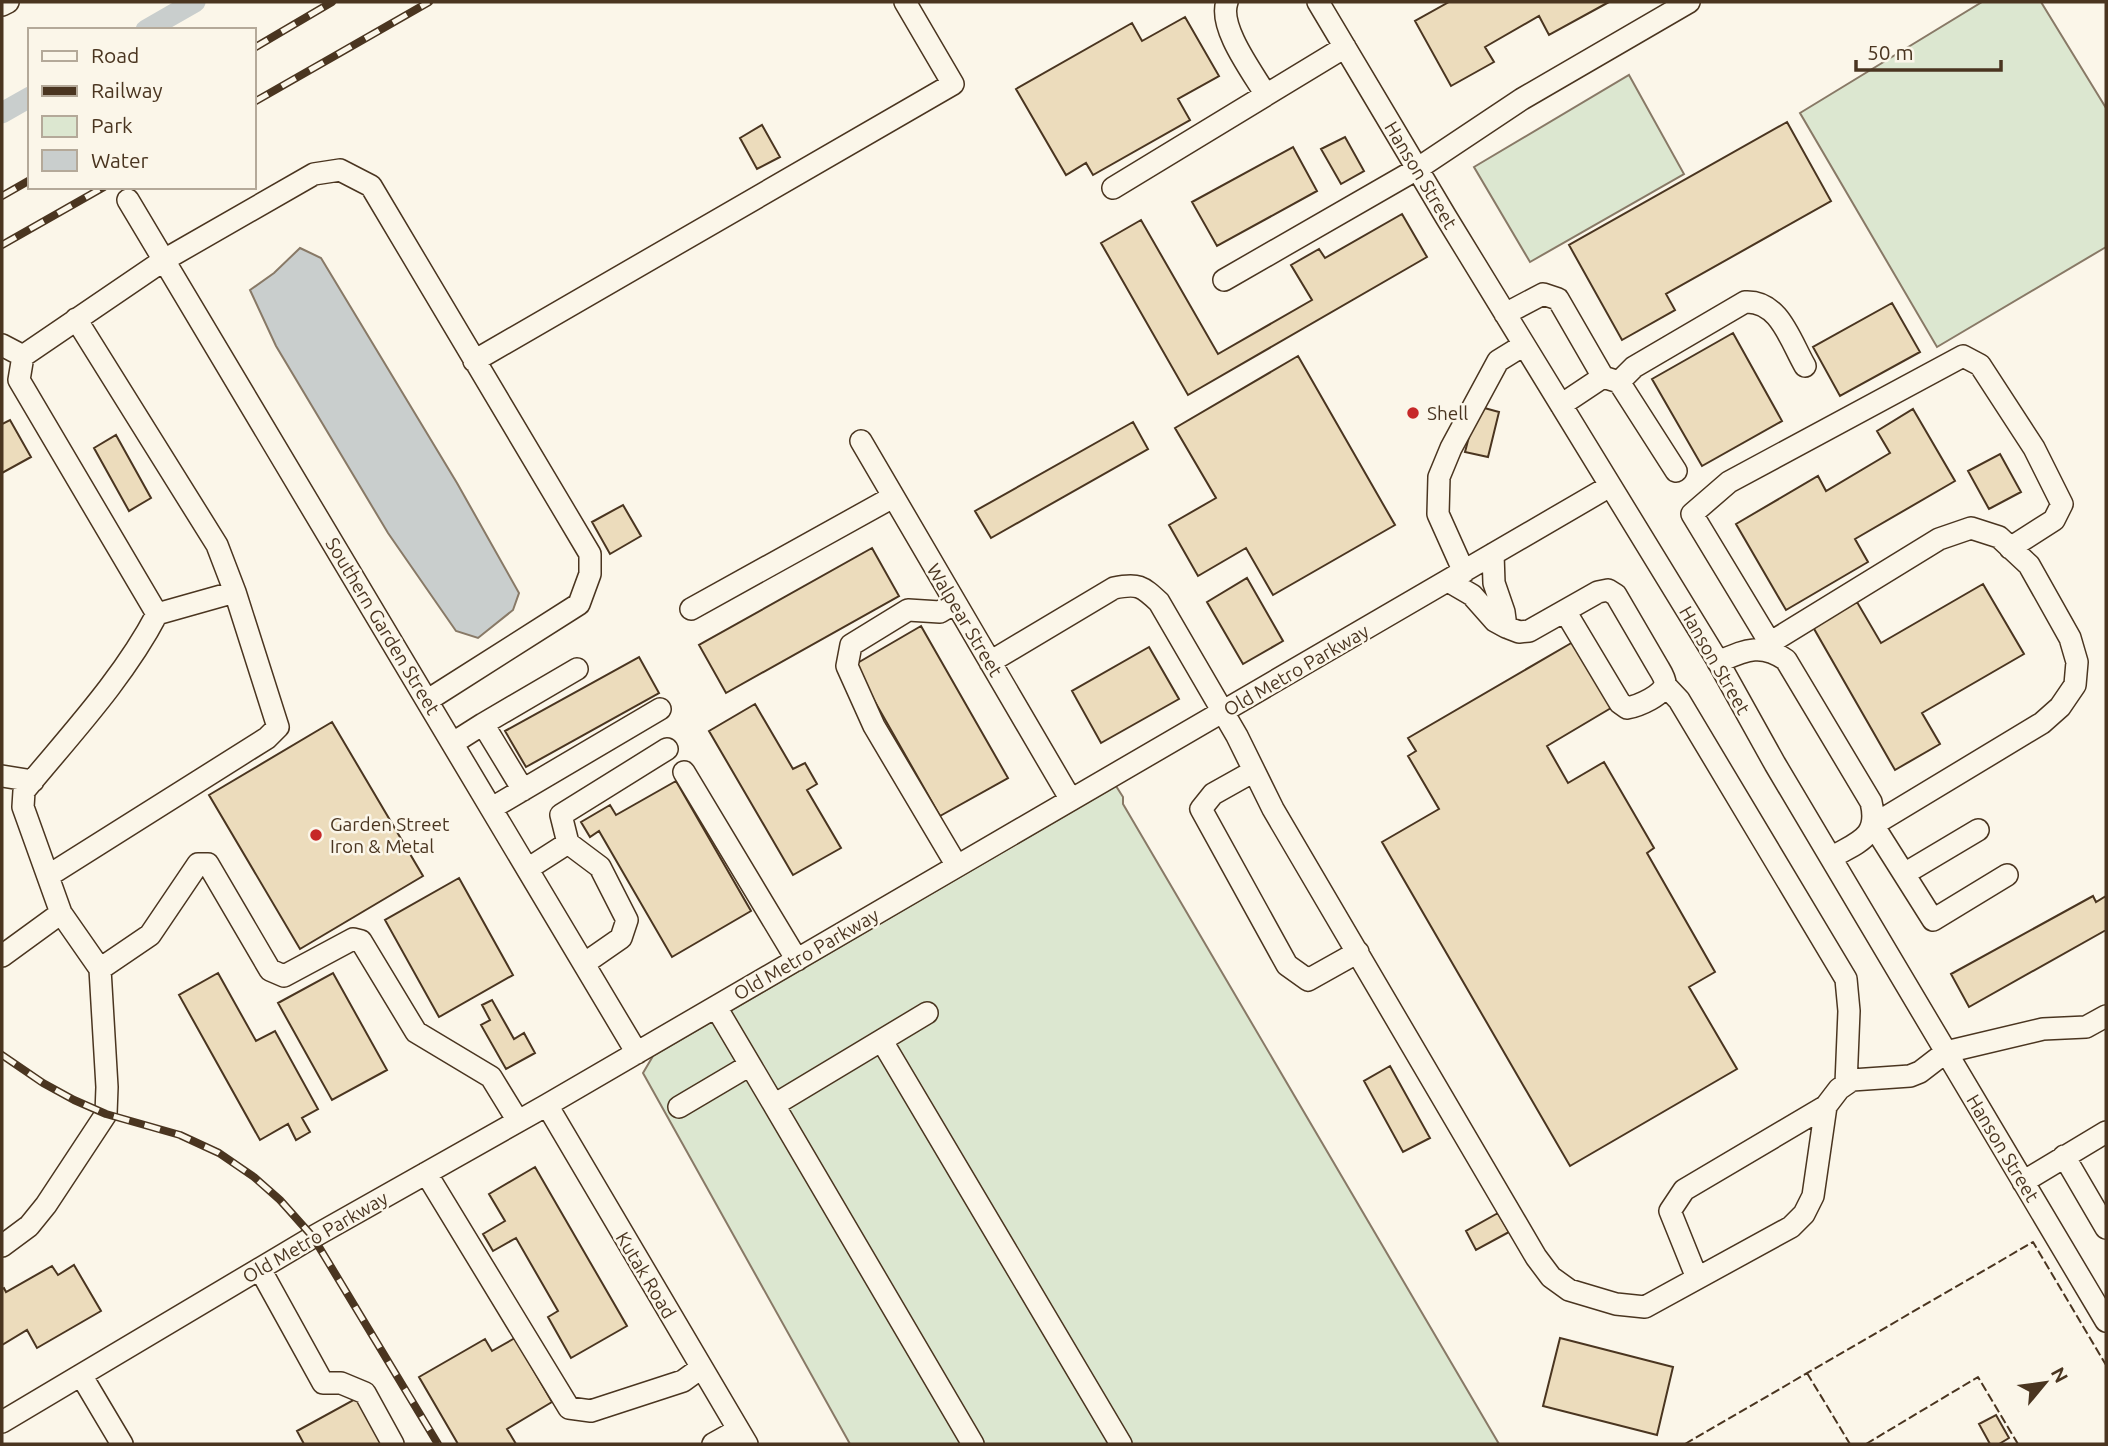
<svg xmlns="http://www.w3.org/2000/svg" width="2108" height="1446" font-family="Ubuntu,sans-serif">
  <rect width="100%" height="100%" fill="#fbf6e9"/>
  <path fill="#dce7d0" stroke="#887966" stroke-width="2" d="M 1982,2 L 2041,2 L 2106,108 L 2106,247 L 1937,347 L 1800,113 Z
    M 1629,75 L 1684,174 L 1530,262 L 1474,167 Z
    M 1116,786 L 1123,797 L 1123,804 L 1499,1444 L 850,1444 L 643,1073 L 653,1056 Z"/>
  <path fill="#c9cecd" stroke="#887966" stroke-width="2" d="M 300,248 L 321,258 L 457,483 L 519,593 L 513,610 L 478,638 L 456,631 L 388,533 L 276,346 L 250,290 L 274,273 Z"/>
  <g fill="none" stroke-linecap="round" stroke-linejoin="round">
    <path stroke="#c9cecd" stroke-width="21" d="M 146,30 L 195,2
      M 2,113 L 30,97"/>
  </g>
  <path fill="#ecdcbc" stroke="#4a3520" stroke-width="2" d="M 1449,2 L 1609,2 L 1549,35 L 1539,16 L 1485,47 L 1494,62 L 1451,86 L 1415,21 Z
    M 1185,17 L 1219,76 L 1178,99 L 1190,120 L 1093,175 L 1086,163 L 1066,175 L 1016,89 L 1132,23 L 1142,41 Z
    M 1787,122 L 1831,201 L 1666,294 L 1675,310 L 1622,340 L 1569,245 Z
    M 762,125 L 780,157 L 757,169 L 740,138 Z
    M 1345,137 L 1364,171 L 1341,184 L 1321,149 Z
    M 1293,147 L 1317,191 L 1217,246 L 1192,202 Z
    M 1402,214 L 1427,257 L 1188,395 L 1101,243 L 1141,220 L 1218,354 L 1312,300 L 1291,265 L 1319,249 L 1325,258 Z
    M 1892,303 L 1920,352 L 1840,396 L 1813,347 Z
    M 1733,333 L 1782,421 L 1702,466 L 1652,379 Z
    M 1298,356 L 1395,525 L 1273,595 L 1246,548 L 1198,576 L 1169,525 L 1216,498 L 1175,428 Z
    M 1477,406 L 1499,412 L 1488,457 L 1465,452 Z
    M 1913,409 L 1955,481 L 1855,539 L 1868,562 L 1786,610 L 1736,524 L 1818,476 L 1826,491 L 1890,453 L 1877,431 Z
    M 10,420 L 31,457 L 2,473 L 2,424 Z
    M 1133,422 L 1148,449 L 991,538 L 975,511 Z
    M 116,435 L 151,498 L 129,511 L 94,448 Z
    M 2000,454 L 2021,492 L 1989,509 L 1968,471 Z
    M 623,505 L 641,536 L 610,554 L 592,522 Z
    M 872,548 L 899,596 L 726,693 L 699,645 Z
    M 1247,578 L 1283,641 L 1243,664 L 1207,602 Z
    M 1983,584 L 2024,654 L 1922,713 L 1940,744 L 1895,770 L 1813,627 L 1857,602 L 1881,643 Z
    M 921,626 L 1008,778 L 940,816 L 854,665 Z
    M 1573,642 L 1611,708 L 1547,746 L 1568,783 L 1604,762 L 1654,848 L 1647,853 L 1715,972 L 1689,987 L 1737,1069 L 1570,1166 L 1382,842 L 1439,809 L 1408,756 L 1416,751 L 1408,738 Z
    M 1149,647 L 1179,699 L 1101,743 L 1072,691 Z
    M 639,657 L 659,693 L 526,767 L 505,731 Z
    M 755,704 L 793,769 L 805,763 L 817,784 L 807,790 L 841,848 L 793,875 L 709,731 Z
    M 332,722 L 423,876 L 300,949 L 209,795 Z
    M 676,781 L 751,911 L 672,957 L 599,831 L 590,837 L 581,822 L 610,805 L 616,815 Z
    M 459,878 L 513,975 L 439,1017 L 385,920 Z
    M 2093,896 L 2096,902 L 2106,896 L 2106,930 L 1969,1007 L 1951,974 Z
    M 218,973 L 256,1041 L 275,1031 L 318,1109 L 302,1118 L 310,1132 L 296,1140 L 288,1124 L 260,1140 L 179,995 Z
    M 333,973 L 387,1070 L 332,1100 L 278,1003 Z
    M 492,1000 L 514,1039 L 524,1033 L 535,1053 L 506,1069 L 481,1025 L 490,1020 L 482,1005 Z
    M 1390,1066 L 1430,1138 L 1403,1152 L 1364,1081 Z
    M 535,1167 L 627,1326 L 571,1358 L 548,1317 L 558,1311 L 516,1238 L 493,1251 L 483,1234 L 505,1221 L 489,1194 Z
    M 1498,1213 L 1509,1232 L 1476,1250 L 1466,1231 Z
    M 74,1265 L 101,1311 L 37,1348 L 27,1330 L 2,1345 L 2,1289 L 4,1288 L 6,1292 L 52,1266 L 58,1275 Z
    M 515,1338 L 552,1402 L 507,1429 L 516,1444 L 458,1444 L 419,1377 L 485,1339 L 492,1351 Z
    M 1560,1338 L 1673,1367 L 1657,1435 L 1543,1406 Z
    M 357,1398 L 382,1444 L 304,1444 L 297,1431 Z
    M 1996,1415 L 2009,1438 L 1999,1444 L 1990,1444 L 1979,1424 Z"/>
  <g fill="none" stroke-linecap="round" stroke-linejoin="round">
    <defs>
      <path id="minor" d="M 1227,2 C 1218,27 1253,73 1266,95
        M 1318,2 L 1446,217 L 1716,658 L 1775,764 L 2106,1321
        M 2,5 L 8,2
        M 1113,188 L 1345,47
        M 128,200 L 637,1053
        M 1224,280 L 1417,169 L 1522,99 L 1689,2
        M 1505,314 L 1543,294 L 1558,299 L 1603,377 L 1619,382 L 1676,471
        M 2,345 L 23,356
        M 474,361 L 953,84 L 905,2
        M 1619,382 L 1634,367 L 1745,302 C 1779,300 1790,340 1805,366
        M 1561,405 L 1603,377
        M 861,441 L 1071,800
        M 1464,572 L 1438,514 L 1439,477 L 1451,448 L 1498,361 L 1524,345
        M 1448,581 L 1472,595 L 1495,621 L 1506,627 L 1504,612 L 1494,583 L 1493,554
        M 955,603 L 940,612 L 908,610 L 851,645 L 847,666 L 874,726 L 957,866
        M 691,609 L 893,497
        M 157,614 L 235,592
        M 1506,627 L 1519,632 L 1529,631 L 1598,592 L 1608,590 L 1616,595 L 1658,667 C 1661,672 1665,678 1665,683 C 1665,695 1638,706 1627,708 L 1620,703 L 1565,611
        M 1770,643 L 1692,514 L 1729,482 L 1963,356 L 1980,365 L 2034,448 L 2062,504 L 2054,520 L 2010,548
        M 1760,649 L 1939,539 L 1971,528 L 1999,537 L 2029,565 L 2070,638 L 2077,662 L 2075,685 L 2060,707 L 2042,723 L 1873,825 L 1933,920 L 2007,875
        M 990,662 L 1114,588 C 1138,583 1142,586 1159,602 L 1237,736 L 1273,809 L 1536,1257 L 1551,1277 L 1569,1290 L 1616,1304 L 1645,1307 L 1791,1227 L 1804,1214 L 1813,1196 L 1826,1106 L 1839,1089 L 1852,1080 L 1910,1076 L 1920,1072 L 1946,1052 L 2043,1029 L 2086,1027 L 2106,1016
        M 1718,662 C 1744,651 1760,642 1786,660 L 1871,802 C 1880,838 1857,842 1831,858
        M 1665,685 L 1679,700 L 1846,979 L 1849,1011 L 1846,1084
        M 483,724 L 577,669
        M 453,743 L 483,724 L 523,790
        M 1254,771 L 1213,794 L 1201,809 L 1287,965 L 1308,980 L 1358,952
        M 684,772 L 797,960
        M 2,776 L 33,781
        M 492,808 L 660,709
        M 568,843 L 600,867 L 627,920 L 621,938 L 585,963
        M 529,868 L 568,843 L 561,815 L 667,749
        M 1904,874 L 1978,830
        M 48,876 L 267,738 L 278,727 L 235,592 L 217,545 L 76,319
        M 61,913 L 23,807 L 24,791 C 70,735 123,679 157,614 L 19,380 L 23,356 L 164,260 L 314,174 L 340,170 L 371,186 L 590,554 L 590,574 L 579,604 L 428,700
        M 2,956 L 61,913 L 100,969
        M 716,1007 L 774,1105 L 927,1013
        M 882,1041 L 1121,1444
        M 547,1105 L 747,1444
        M 774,1105 L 973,1444
        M 679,1107 L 750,1065
        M 2064,1156 L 2106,1228
        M 426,1173 L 569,1408 L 591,1411 L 683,1381 L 701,1368
        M 2023,1182 L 2106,1132
        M 2,1246 L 29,1226 L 46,1205 L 106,1114 L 107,1087 L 100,969 L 150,935 L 198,864 L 208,864 L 270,970 L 284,976 L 353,939 L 361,941 L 416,1032 L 491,1077 L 518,1121
        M 260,1269 L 323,1383 L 341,1383 L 365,1393 L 393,1444
        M 1697,1278 L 1670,1211 L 1684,1190 L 1826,1106
        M 81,1375 L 122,1444
        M 2,1422 L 313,1237 L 547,1105 L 1610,486
        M 713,1444 L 738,1430"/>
    </defs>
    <use href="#minor" stroke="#4a3520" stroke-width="24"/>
    <use href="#minor" stroke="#fbf6e9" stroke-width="21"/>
    <defs>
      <path id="rail" d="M 254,48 L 332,2
        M 254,102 L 429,2
        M 2,196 L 30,180
        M 2,245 L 104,187
        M 2,1055 L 43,1083 L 74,1100 L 106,1114 L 180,1135 L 219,1153 L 254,1177 L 280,1200 L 313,1237 L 438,1444"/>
    </defs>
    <use href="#rail" stroke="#4a3520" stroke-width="8"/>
    <use href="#rail" stroke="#fbf6e9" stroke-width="5" stroke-dasharray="16" stroke-linecap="butt"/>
    <path stroke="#4a3520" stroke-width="2" stroke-dasharray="9 3.5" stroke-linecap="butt" d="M 1807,1373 L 1850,1444
      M 1685,1444 L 2033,1242 L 2106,1365
      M 1866,1444 L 1978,1377 L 2018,1444"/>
  </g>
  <g fill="#c62828" stroke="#fbf6e9" stroke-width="2.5">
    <circle cx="1413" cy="413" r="7"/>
    <circle cx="316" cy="835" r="7"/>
  </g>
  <g text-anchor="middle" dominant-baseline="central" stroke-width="5" stroke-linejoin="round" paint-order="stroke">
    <g font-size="19" fill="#4a3520" stroke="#fbf6e9">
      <text transform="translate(1421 175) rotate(59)">Hanson Street</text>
      <text transform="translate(965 620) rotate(59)">Walpear Street</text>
      <text transform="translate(383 626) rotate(59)">Southern Garden Street</text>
      <text transform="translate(1715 660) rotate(60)">Hanson Street</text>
      <text transform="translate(1296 670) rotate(-30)">Old Metro Parkway</text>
      <text transform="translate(806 954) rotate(-30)">Old Metro Parkway</text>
      <text transform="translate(2003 1148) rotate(59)">Hanson Street</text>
      <text transform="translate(315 1237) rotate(-30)">Old Metro Parkway</text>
      <text transform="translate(646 1275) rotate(59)">Kutak Road</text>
    </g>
    <g font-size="19" fill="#4a3520" stroke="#fbf6e9" text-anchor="start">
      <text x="1427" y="413">Shell</text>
      <text x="330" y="824">Garden Street<tspan x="330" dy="22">Iron &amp; Metal</tspan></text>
    </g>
  </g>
  <rect width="2108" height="1446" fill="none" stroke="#4a3520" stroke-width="7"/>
  <rect x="28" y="28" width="228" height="161" fill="#fbf6e9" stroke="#b4a999" stroke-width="2"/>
  <rect x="42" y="51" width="35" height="10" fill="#fbf6e9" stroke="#b4a999" stroke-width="2"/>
  <text x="91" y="63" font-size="21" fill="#4a3520">Road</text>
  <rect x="42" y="86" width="35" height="10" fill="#4a3520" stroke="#b4a999" stroke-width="2"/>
  <text x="91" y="98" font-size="21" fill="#4a3520">Railway</text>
  <rect x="42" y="116" width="35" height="21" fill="#dce7d0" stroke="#b4a999" stroke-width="2"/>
  <text x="91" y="133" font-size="21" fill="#4a3520">Park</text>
  <rect x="42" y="150" width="35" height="21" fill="#c9cecd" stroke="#b4a999" stroke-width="2"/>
  <text x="91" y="168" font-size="21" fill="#4a3520">Water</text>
  <g transform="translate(2045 1383) rotate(61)" stroke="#fbf6e9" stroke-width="5" paint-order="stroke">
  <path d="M0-5L12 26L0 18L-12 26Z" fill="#4a3520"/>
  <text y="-10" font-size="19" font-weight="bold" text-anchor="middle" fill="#4a3520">N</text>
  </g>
  <path d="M1856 60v10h145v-10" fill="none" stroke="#4a3520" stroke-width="3.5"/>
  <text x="1867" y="60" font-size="21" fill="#4a3520" stroke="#fbf6e9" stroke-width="5" paint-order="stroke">50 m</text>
</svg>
